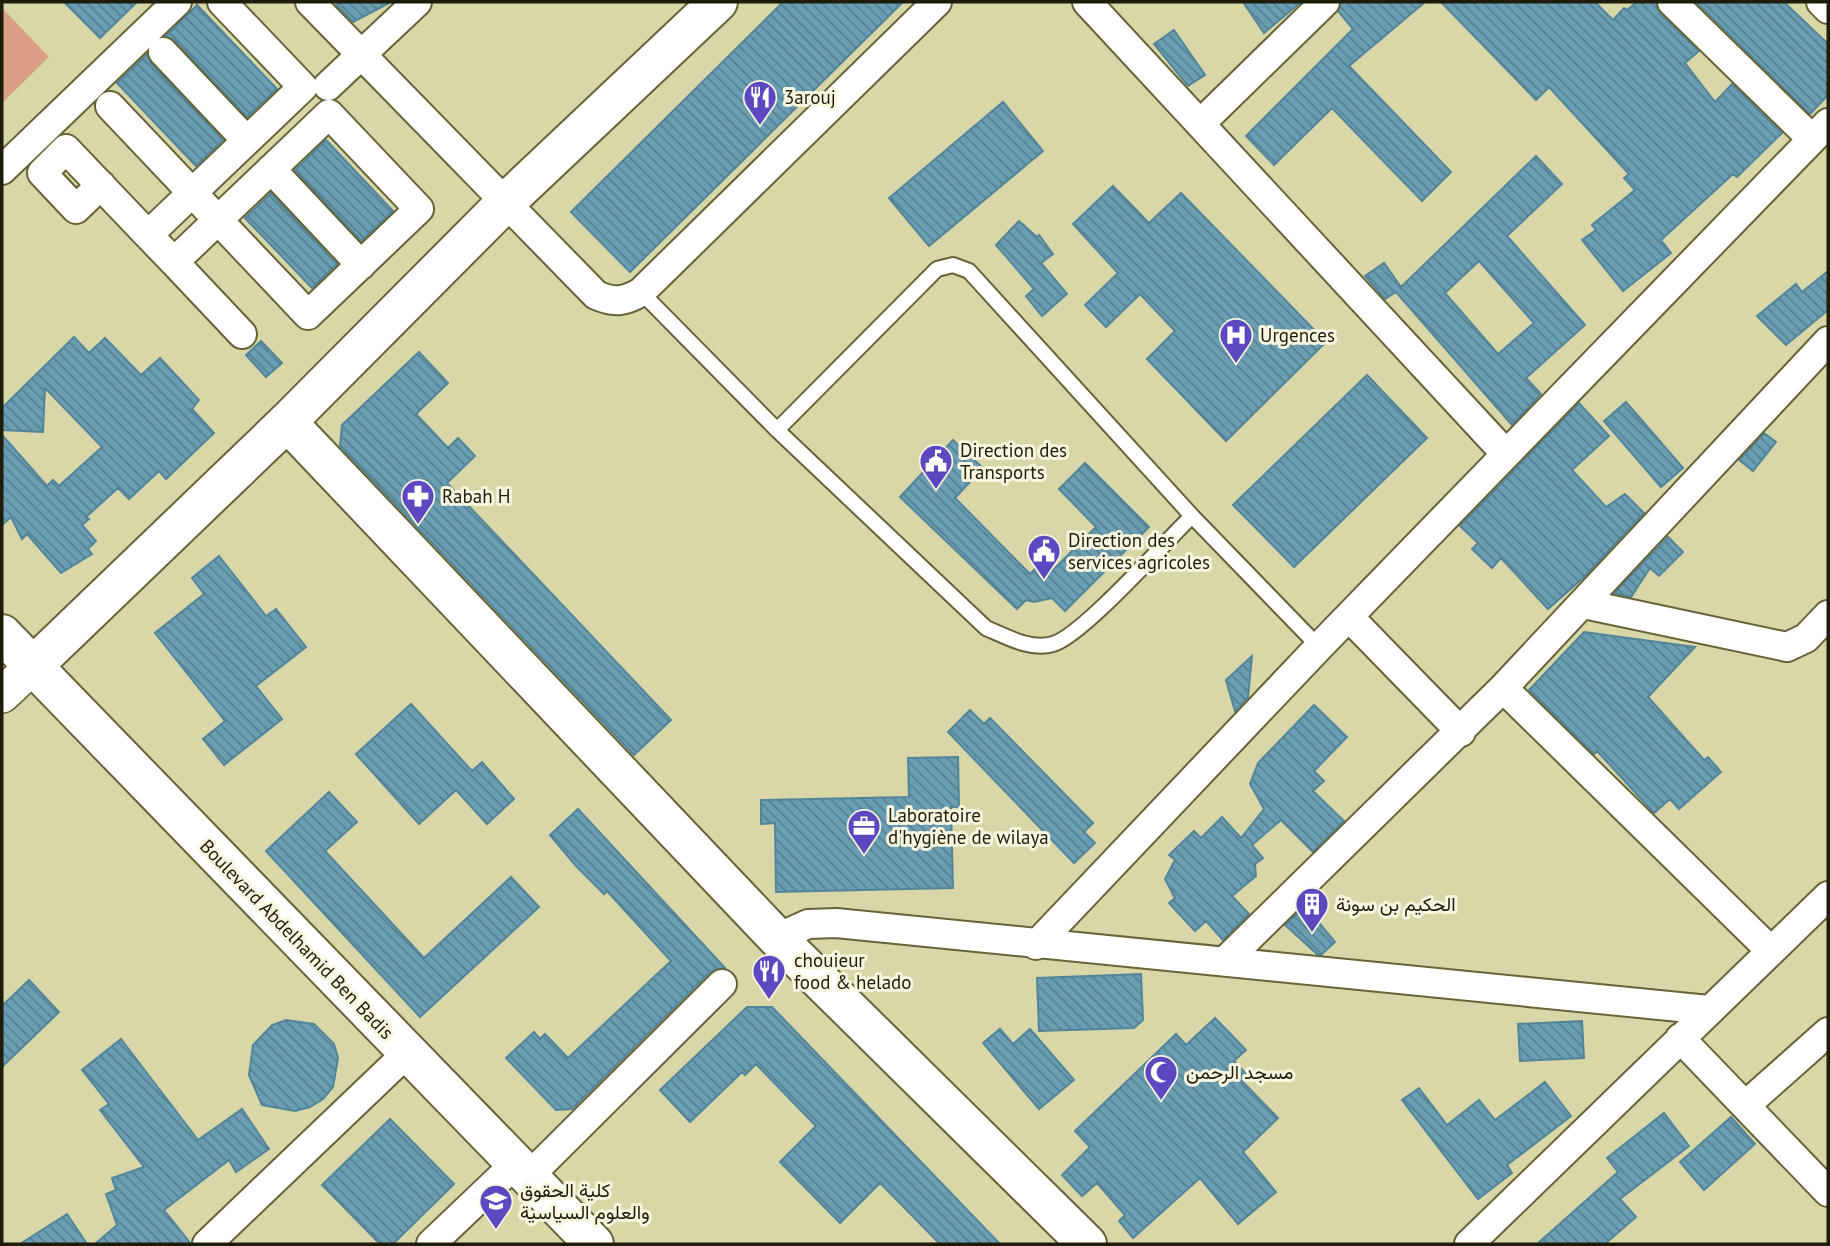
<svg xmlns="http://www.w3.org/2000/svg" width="1830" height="1246" font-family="'PT Sans',Vazirmatn,sans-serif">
  <defs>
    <pattern id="building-back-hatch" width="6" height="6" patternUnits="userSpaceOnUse" patternTransform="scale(1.75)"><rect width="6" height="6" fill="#6a9eb3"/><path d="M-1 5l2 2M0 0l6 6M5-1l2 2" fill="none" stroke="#578090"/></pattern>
  </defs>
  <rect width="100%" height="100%" fill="#d9d7a7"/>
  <path fill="#daa086" d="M 2,8 L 49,57 L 2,103 Z"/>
  <path fill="url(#building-back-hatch)" stroke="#52859a" stroke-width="2" fill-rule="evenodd" d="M 64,2 L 137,2 L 100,38 Z
    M 341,2 L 391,2 L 353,22 L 336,5 Z
    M 783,2 L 903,2 L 630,272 L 571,212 Z
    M 1243,2 L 1301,2 L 1264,33 Z
    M 1341,2 L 1425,2 L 1349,66 L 1451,172 L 1422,201 L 1332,108 L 1274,165 L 1246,136 L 1353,29 L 1338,11 Z
    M 1441,2 L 1595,2 L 1613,20 L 1624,8 L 1627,10 L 1637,2 L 1656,2 L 1660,14 L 1699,51 L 1685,63 L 1715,102 L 1732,84 L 1782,133 L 1737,177 L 1733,174 L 1661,240 L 1671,253 L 1623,291 L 1582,240 L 1596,230 L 1592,225 L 1635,190 L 1624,178 L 1629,174 L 1549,87 L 1536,100 Z
    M 1696,2 L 1784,2 L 1828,44 L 1828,95 L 1810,114 Z
    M 197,5 L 277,89 L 247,117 L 175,41 L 166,36 Z
    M 1174,30 L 1205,75 L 1188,86 L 1154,44 Z
    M 147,54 L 151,63 L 223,140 L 196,166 L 117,83 Z
    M 1003,102 L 1043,151 L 929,246 L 889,198 Z
    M 326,140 L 393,211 L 361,241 L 295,170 Z
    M 1536,156 L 1562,184 L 1507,236 L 1585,325 L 1526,378 L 1541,394 L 1512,425 L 1396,292 L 1385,299 L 1365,276 L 1384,263 L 1401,287 ZM 1479,261 L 1534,323 L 1498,354 L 1445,293 Z
    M 1113,186 L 1149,223 L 1181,193 L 1326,342 L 1226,441 L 1147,359 L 1175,331 L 1140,294 L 1106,327 L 1085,305 L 1118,273 L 1073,224 Z
    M 271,193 L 337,264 L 312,288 L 245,218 Z
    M 1019,221 L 1037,237 L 1039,235 L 1053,254 L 1041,263 L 1067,294 L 1042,316 L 1026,296 L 1034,289 L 996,245 Z
    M 1828,271 L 1828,310 L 1786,345 L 1757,316 L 1796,284 L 1802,292 Z
    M 74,337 L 89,353 L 105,338 L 141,375 L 160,358 L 199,400 L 192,409 L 214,433 L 166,479 L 159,471 L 129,499 L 118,488 L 86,517 L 89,519 L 82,525 L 96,541 L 88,549 L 92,554 L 61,573 L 27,534 L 22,539 L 11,517 L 2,525 L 2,435 L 47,486 L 53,480 L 59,486 L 102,447 L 45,388 L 43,432 L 2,430 L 2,408 Z
    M 261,341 L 282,363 L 266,377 L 246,355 Z
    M 419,352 L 448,383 L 416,414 L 448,448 L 458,438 L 475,456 L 447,483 L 671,720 L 634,755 L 340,446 L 342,425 Z
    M 1367,375 L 1427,438 L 1294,567 L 1233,505 Z
    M 1626,402 L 1683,468 L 1661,487 L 1604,421 Z
    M 1579,403 L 1609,436 L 1572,470 L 1606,507 L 1625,494 L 1644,513 L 1584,577 L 1548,609 L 1501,558 L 1492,568 L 1472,549 L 1478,543 L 1460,526 Z
    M 1764,433 L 1776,442 L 1753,471 L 1739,460 Z
    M 953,440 L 983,468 L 955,498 L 1030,574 L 1042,562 L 1051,572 L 1096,527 L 1059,489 L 1085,463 L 1149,527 L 1065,611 L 1052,598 L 1034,602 L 1026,600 L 1017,609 L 900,497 Z
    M 1668,537 L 1683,552 L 1659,576 L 1650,568 L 1631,597 L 1614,593 Z
    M 219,556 L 266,616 L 276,609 L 306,647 L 256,686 L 282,719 L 224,765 L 203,739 L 225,721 L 155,633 L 204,594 L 192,578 Z
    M 1584,632 L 1695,647 L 1648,697 L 1704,760 L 1708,757 L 1721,772 L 1679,809 L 1670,799 L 1654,813 L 1597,751 L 1594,754 L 1529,690 Z
    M 1252,656 L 1248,697 L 1235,711 L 1226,680 Z
    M 411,704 L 472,771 L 482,762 L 514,799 L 487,824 L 456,790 L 419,824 L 356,754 Z
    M 1314,705 L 1347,737 L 1314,771 L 1324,781 L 1313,791 L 1344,821 L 1313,852 L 1281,820 L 1252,845 L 1263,858 L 1255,864 L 1256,876 L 1232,896 L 1249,914 L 1223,940 L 1206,921 L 1195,931 L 1169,903 L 1175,898 L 1165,879 L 1175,860 L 1169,855 L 1194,831 L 1201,838 L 1222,817 L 1241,838 L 1264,809 L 1250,784 L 1258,763 Z
    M 970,710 L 984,724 L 990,718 L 1093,823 L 1084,832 L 1095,843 L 1074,863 L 948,732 Z
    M 958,757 L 959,807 L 951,807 L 953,888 L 776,892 L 775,823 L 761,824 L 761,800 L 909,797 L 908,758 Z
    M 329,792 L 357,822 L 325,851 L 424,958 L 511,877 L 539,907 L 420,1017 L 266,851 Z
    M 578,809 L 725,968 L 710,972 L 572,1109 L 556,1110 L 506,1058 L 534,1032 L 540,1039 L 545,1034 L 568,1058 L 671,961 L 607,891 L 604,894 L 576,866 L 550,835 Z
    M 1305,906 L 1335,942 L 1321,955 L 1317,954 L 1285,925 Z
    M 1141,974 L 1143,1020 L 1134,1028 L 1039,1031 L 1037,978 Z
    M 29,980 L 59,1012 L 2,1067 L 2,1006 Z
    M 747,1007 L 772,1007 L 1000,1244 L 940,1244 L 880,1183 L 840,1223 L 780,1162 L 816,1126 L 756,1064 L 745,1075 L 742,1072 L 690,1122 L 660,1090 Z
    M 1215,1018 L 1246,1050 L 1234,1061 L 1246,1074 L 1240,1079 L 1278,1118 L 1243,1152 L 1276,1192 L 1238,1224 L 1200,1178 L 1133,1238 L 1119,1221 L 1125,1215 L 1097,1183 L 1082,1196 L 1062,1175 L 1090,1147 L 1075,1131 L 1176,1034 L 1186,1045 Z
    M 286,1020 L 314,1024 L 334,1044 L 338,1058 L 333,1087 L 323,1099 L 310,1107 L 295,1111 L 262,1105 L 249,1075 L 253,1045 L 272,1025 Z
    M 1582,1021 L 1584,1058 L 1520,1061 L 1518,1024 Z
    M 1000,1029 L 1013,1044 L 1030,1029 L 1074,1080 L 1039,1109 L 983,1043 Z
    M 121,1039 L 198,1140 L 242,1109 L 269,1149 L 236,1172 L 229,1160 L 164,1210 L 191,1244 L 95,1244 L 117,1225 L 106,1194 L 116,1190 L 112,1178 L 144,1167 L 100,1110 L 109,1104 L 82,1070 Z
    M 1545,1082 L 1571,1116 L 1507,1165 L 1512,1173 L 1478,1199 L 1402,1100 L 1419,1088 L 1447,1125 L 1479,1100 L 1495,1120 Z
    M 1664,1113 L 1689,1146 L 1620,1199 L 1636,1217 L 1605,1244 L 1537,1244 L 1618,1172 L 1607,1158 Z
    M 1731,1117 L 1755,1144 L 1704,1190 L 1680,1162 Z
    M 390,1119 L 454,1184 L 393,1244 L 380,1244 L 322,1185 Z
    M 67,1214 L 87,1244 L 20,1244 Z"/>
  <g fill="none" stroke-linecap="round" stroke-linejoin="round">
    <defs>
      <path id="service" d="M 641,292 L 777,430 L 986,628 C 1005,636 1031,651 1053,644 C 1082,636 1165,542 1192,516
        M 777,430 L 937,269 L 953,265 L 969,271 L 1192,516 L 1319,647"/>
      <path id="minor" d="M 310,2 L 596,295 C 614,303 624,302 641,292 L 937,2
        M 1087,2 L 1506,454
        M 1672,2 L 1812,139
        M 1821,2 L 1828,9
        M 163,52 L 246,140
        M 328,86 L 417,2
        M 110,106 C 176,176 242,246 308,315 L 419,209 L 329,114 C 277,164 225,213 174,262 L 148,235 L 303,87 L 222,2
        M 1201,123 L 1325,2
        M 271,169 L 361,265
        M 2,170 L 177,2
        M 101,185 L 76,209 L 42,173 L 66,149 L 148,235
        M 174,262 L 242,334
        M 1584,604 L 1787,647 L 1806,638 L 1828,615
        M 1349,617 L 1461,732
        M 1503,688 L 1771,951
        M 777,938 L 808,924 L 836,923 L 1709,1010
        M 1036,945 L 1319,647 L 1828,123
        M 1225,961 L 1503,688 L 1828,341
        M 1680,1038 L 1828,1192
        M 1747,1104 L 1828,1032
        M 528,1177 L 722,984
        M 207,1244 L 407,1053
        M 431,1244 L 515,1164
        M 1469,1244 L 1828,896"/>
      <path id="tertiary" d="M 2,695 L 33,666"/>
      <path id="secondary" d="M 2,634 L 594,1244
        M 33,666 L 287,422"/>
      <path id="primary" d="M 718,2 L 504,204 L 287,422 L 777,938 L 1087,1244"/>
    </defs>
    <use href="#service" stroke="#666337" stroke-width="18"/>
    <use href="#minor" stroke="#666337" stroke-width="32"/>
    <use href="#tertiary" stroke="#666337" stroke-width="38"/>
    <use href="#secondary" stroke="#666337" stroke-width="42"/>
    <use href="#primary" stroke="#666337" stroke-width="42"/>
    <use href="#service" stroke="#fff" stroke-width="14"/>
    <use href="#minor" stroke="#fff" stroke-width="28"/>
    <use href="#tertiary" stroke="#fff" stroke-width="35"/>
    <use href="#secondary" stroke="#fff" stroke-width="38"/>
    <use href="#primary" stroke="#fff" stroke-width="38"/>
  </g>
  <defs>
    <symbol id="restaurant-pin" viewBox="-11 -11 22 30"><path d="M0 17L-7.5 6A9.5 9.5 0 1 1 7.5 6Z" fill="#5c48c0" stroke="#f7f6de"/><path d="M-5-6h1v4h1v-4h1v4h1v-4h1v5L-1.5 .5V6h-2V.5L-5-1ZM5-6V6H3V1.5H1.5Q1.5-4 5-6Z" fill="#fff"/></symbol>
    <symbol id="hospital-pin" viewBox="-11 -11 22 30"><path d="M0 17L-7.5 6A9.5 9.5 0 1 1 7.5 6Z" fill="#5c48c0" stroke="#f7f6de"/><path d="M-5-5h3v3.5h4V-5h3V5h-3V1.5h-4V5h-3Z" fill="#fff"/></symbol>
    <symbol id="civic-pin" viewBox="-11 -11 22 30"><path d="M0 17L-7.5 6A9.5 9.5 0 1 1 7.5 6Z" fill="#5c48c0" stroke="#f7f6de"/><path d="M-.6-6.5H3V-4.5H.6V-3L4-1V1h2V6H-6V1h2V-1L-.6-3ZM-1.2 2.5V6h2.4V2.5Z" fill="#fff"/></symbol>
    <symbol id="pharmacy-pin" viewBox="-11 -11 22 30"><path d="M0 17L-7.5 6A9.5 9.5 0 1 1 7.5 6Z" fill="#5c48c0" stroke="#f7f6de"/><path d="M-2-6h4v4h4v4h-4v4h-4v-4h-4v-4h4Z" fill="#fff"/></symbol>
    <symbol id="office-pin" viewBox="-11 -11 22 30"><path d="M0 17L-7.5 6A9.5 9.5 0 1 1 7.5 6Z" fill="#5c48c0" stroke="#f7f6de"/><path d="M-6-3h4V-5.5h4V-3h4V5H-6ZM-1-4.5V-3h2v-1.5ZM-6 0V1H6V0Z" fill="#fff"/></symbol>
    <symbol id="building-pin" viewBox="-11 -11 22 30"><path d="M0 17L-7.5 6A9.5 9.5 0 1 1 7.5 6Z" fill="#5c48c0" stroke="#f7f6de"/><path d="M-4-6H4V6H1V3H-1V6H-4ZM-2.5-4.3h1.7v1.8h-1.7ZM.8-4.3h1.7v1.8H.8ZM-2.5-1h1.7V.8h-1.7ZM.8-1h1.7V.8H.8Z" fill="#fff"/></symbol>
    <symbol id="mosque-pin" viewBox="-11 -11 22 30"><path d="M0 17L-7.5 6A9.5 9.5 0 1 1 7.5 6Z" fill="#5c48c0" stroke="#f7f6de"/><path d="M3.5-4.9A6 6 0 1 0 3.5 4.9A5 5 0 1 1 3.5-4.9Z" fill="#fff"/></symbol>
    <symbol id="university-pin" viewBox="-11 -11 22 30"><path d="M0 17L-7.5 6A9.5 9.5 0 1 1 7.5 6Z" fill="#5c48c0" stroke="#f7f6de"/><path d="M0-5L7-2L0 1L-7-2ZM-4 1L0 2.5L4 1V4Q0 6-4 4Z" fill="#fff"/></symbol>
  </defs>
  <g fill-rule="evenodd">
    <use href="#restaurant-pin" x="741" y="78" width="38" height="52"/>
    <use href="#hospital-pin" x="1217" y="316" width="38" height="52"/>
    <use href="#civic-pin" x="917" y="442" width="38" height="52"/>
    <use href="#pharmacy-pin" x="399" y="477" width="38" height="52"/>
    <use href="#civic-pin" x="1025" y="532" width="38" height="52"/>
    <use href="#office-pin" x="845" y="807" width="38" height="52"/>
    <use href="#building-pin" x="1293" y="885" width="38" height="52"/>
    <use href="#restaurant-pin" x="750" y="952" width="38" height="52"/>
    <use href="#mosque-pin" x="1142" y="1053" width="38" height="52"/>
    <use href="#university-pin" x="477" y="1182" width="38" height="52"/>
  </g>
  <g text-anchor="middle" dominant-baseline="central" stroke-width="6" stroke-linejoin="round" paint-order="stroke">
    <g font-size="19" fill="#1e1d0b" stroke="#f7f6de" text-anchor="start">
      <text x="784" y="97">3arouj</text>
      <text x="1260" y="335">Urgences</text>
      <text x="960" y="450">Direction des<tspan x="960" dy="22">Transports</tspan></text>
      <text x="442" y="496">Rabah H</text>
      <text x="1068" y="540">Direction des<tspan x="1068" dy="22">services agricoles</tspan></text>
      <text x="888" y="815">Laboratoire<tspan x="888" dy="22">d'hygiène de wilaya</tspan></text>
      <text x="1336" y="904">الحكيم بن سونة</text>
      <text x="794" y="960">chouieur<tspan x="794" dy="22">food &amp; helado</tspan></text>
      <text x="1186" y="1072">مسجد الرحمن</text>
      <text x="520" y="1190">كلية الحقوق<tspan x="520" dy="22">والعلوم السياسية</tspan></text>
    </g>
    <g font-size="19" fill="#1e1d0b" stroke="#f7f6de">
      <text transform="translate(297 939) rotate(46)">Boulevard Abdelhamid Ben Badis</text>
    </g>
  </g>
  <rect width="1830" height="1246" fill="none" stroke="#1e1d0b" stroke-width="7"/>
</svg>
